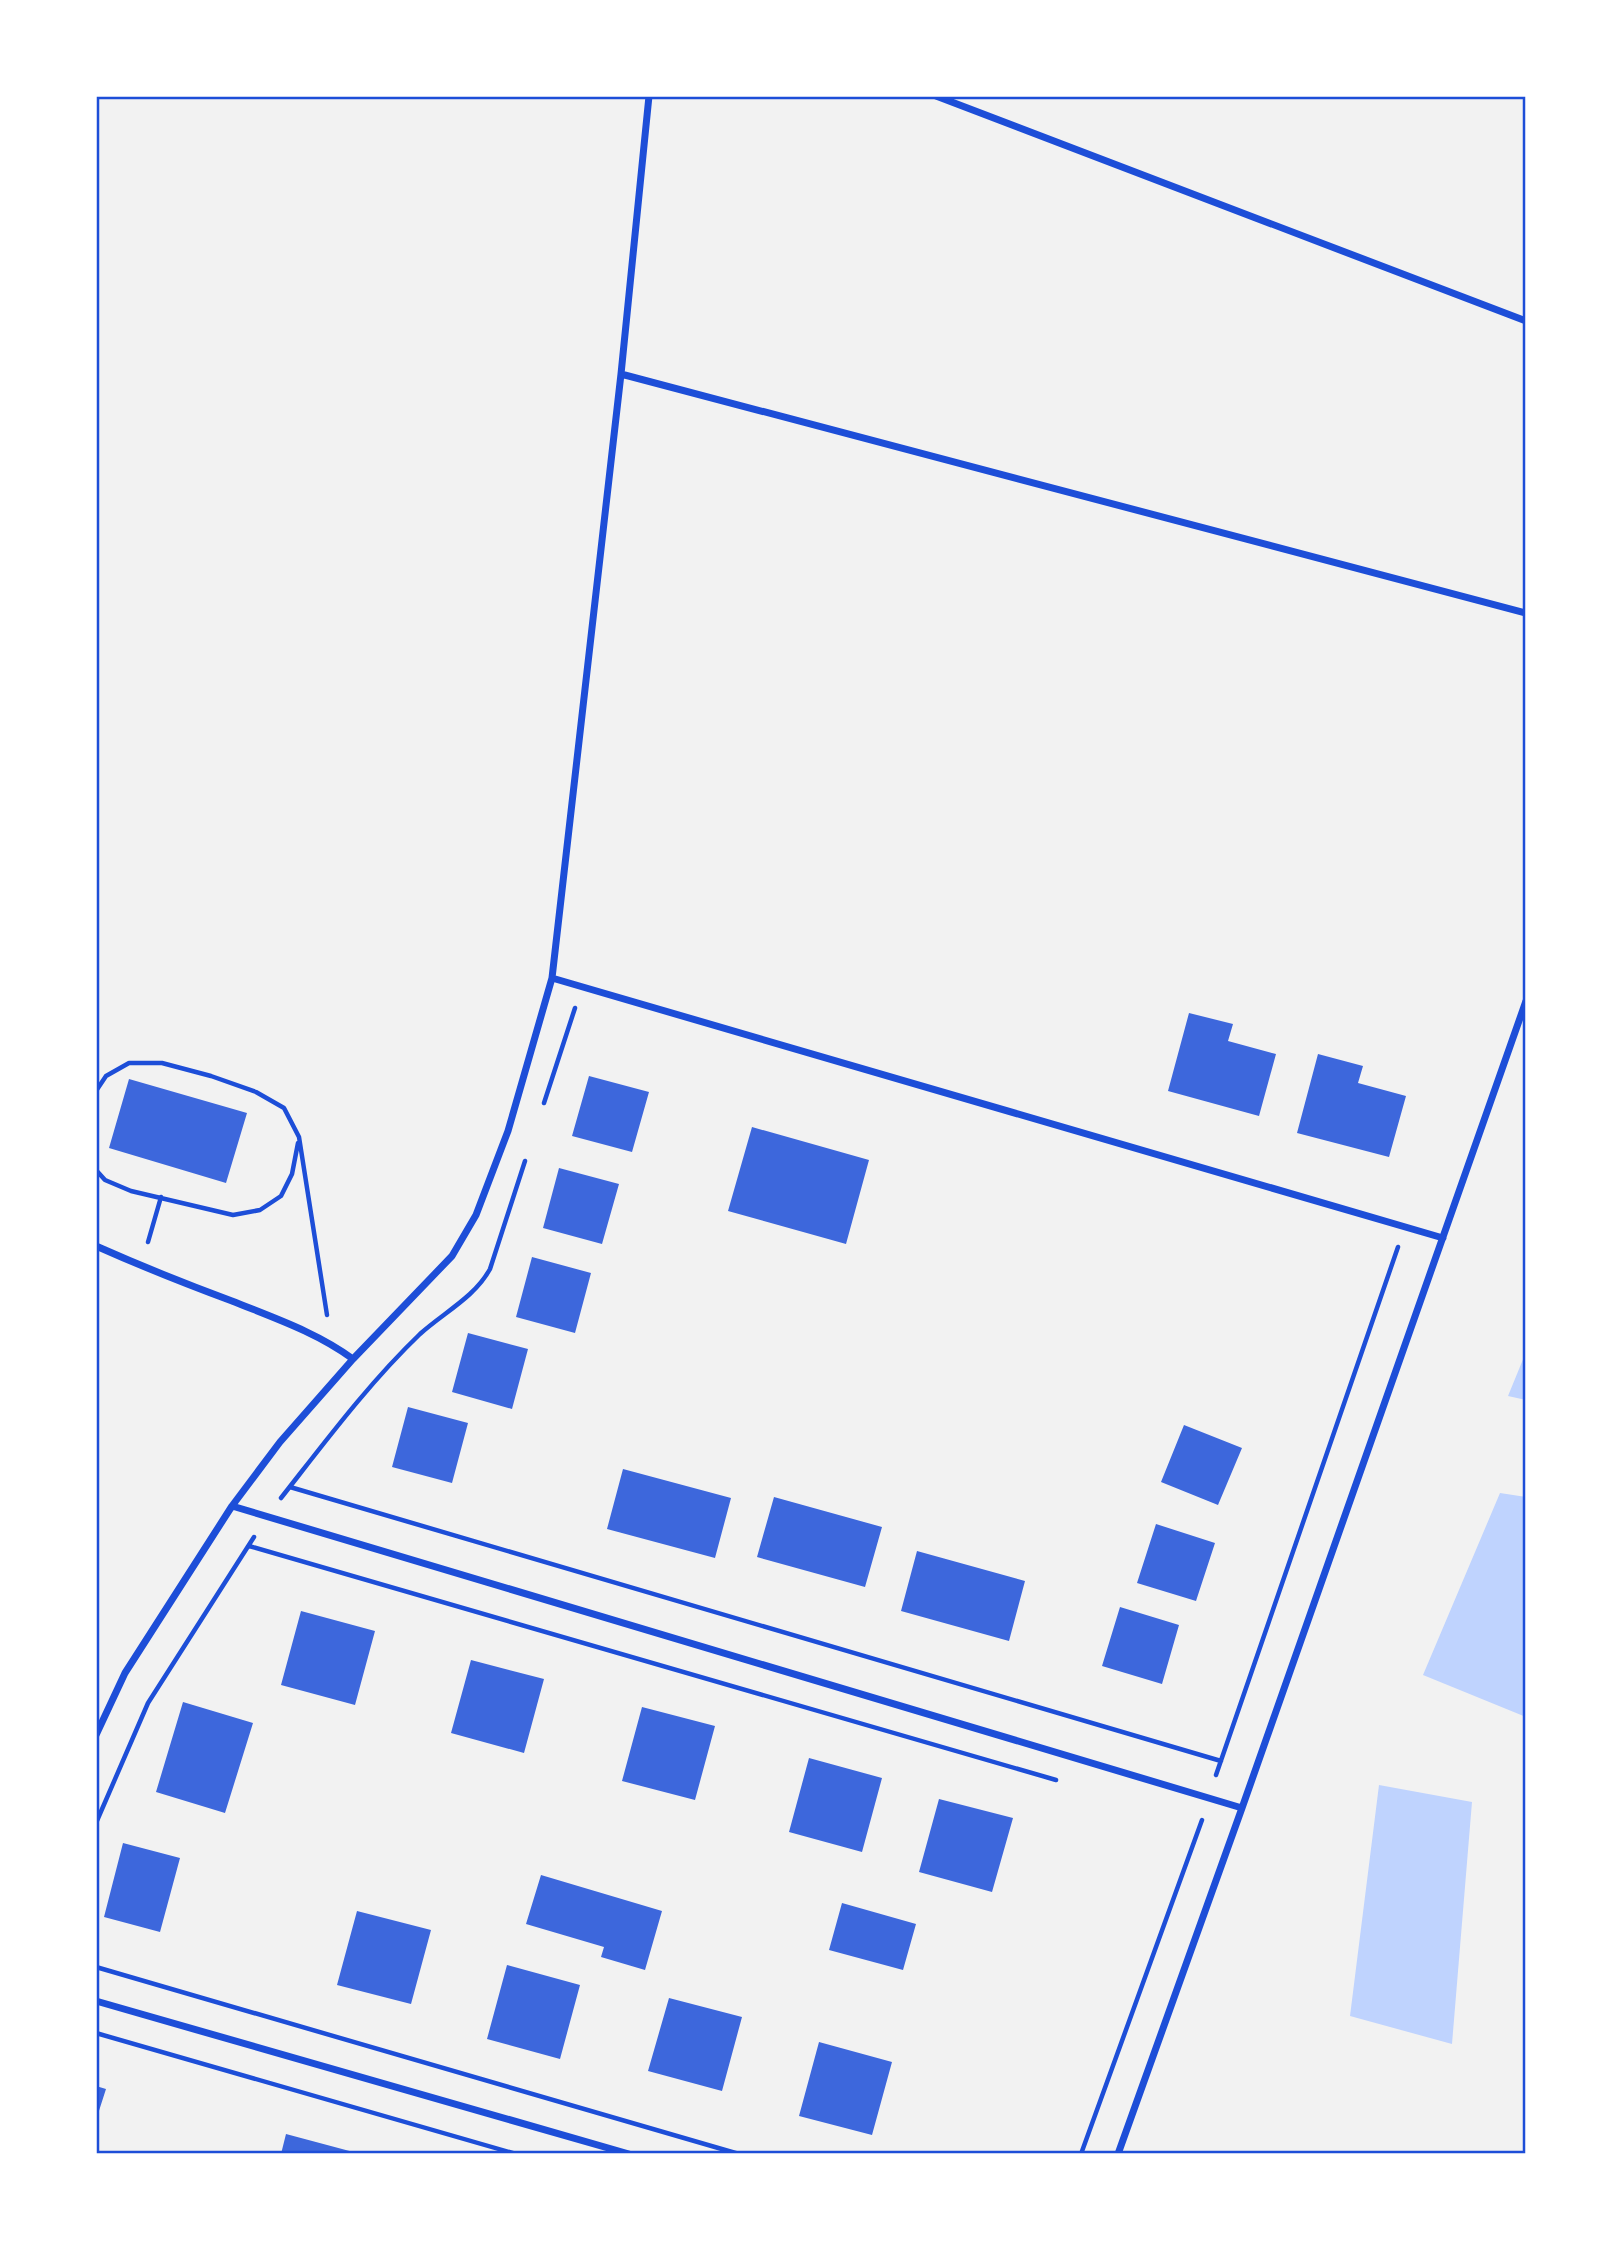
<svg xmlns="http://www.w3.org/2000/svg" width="1622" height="2250" font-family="Overpass,sans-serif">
  <rect width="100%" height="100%" fill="#f2f2f2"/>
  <path fill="#bfd3fe" d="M 1526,1352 L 1526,1400 L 1508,1396 Z
    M 1500,1493 L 1526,1497 L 1526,1717 L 1423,1675 Z
    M 1379,1785 L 1472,1802 L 1452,2044 L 1350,2016 Z"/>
  <path fill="#3d67dc" d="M 1189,1013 L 1233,1024 L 1228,1041 L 1276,1054 L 1259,1116 L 1168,1091 Z
    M 1318,1054 L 1363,1066 L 1358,1083 L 1406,1096 L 1389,1157 L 1297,1133 Z
    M 589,1076 L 649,1092 L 632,1152 L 572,1136 Z
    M 129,1079 L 247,1113 L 226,1183 L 109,1148 Z
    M 752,1127 L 869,1160 L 846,1244 L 728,1211 Z
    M 559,1168 L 619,1184 L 602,1244 L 543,1228 Z
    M 532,1257 L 591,1273 L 575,1333 L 516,1317 Z
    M 468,1333 L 528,1349 L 512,1409 L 452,1392 Z
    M 408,1407 L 468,1423 L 452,1483 L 392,1467 Z
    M 1184,1425 L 1242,1448 L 1218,1505 L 1161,1482 Z
    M 623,1469 L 731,1498 L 715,1558 L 607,1529 Z
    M 774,1497 L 882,1527 L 865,1587 L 757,1557 Z
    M 1156,1524 L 1215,1543 L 1196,1601 L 1137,1583 Z
    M 917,1551 L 1025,1581 L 1009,1641 L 901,1611 Z
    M 1120,1607 L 1179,1625 L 1162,1684 L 1102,1666 Z
    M 301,1611 L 375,1631 L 355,1705 L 281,1685 Z
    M 471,1660 L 544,1679 L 524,1753 L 451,1733 Z
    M 183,1702 L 253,1723 L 225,1813 L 156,1792 Z
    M 642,1707 L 715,1726 L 695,1800 L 622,1781 Z
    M 809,1758 L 882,1778 L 862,1852 L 789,1832 Z
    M 939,1799 L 1013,1818 L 992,1892 L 919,1872 Z
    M 123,1843 L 180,1858 L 160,1932 L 104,1917 Z
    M 541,1875 L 662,1911 L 645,1970 L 601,1957 L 604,1947 L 526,1924 Z
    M 842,1903 L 916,1924 L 903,1970 L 829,1950 Z
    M 357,1911 L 431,1930 L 411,2004 L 337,1985 Z
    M 507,1965 L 580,1985 L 560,2059 L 487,2039 Z
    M 669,1998 L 742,2017 L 722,2091 L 648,2071 Z
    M 819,2042 L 892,2062 L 872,2135 L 799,2116 Z
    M 96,2086 L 106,2089 L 97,2117 L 96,2117 Z
    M 286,2134 L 357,2153 L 356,2154 L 281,2154 Z"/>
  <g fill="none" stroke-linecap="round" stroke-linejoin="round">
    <path stroke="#1d4ed8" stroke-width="4.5" d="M 96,1091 L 106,1076 L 129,1063 L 162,1063 L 211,1076 L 256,1092 L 284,1108 L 299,1137 L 327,1315
      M 544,1103 L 575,1008
      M 96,1170 L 105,1180 L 131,1191 L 233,1215 L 260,1210 L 281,1196 L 292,1174 L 298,1143
      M 148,1242 L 161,1197
      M 290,1487 L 1221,1761
      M 281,1498 C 325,1442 368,1384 420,1334 C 443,1313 475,1297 490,1269 L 525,1161
      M 249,1546 L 1056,1780
      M 1216,1775 L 1398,1247
      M 96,1823 L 148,1703 L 254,1537
      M 96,1967 L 739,2154
      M 96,2033 L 516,2154
      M 1081,2154 L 1202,1820"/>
    <path stroke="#1d4ed8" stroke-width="7" d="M 936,96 L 1526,321
      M 621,374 L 1526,613
      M 552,978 L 1443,1238
      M 96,1246 C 141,1266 186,1284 232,1301 C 274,1318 316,1332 353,1359
      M 232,1506 L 1242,1808
      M 96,1735 L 125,1673 L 232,1506 L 280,1442 L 353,1359 L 452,1256 L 476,1215 L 508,1131 L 552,978 L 621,374 L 649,96
      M 96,2001 L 629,2154
      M 1118,2154 L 1242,1808 L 1526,1001"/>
  </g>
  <rect width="1622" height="2250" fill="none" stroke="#ffffff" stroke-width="196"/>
  <rect x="98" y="98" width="1426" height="2054" fill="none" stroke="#1d4ed8" stroke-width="2.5"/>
</svg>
